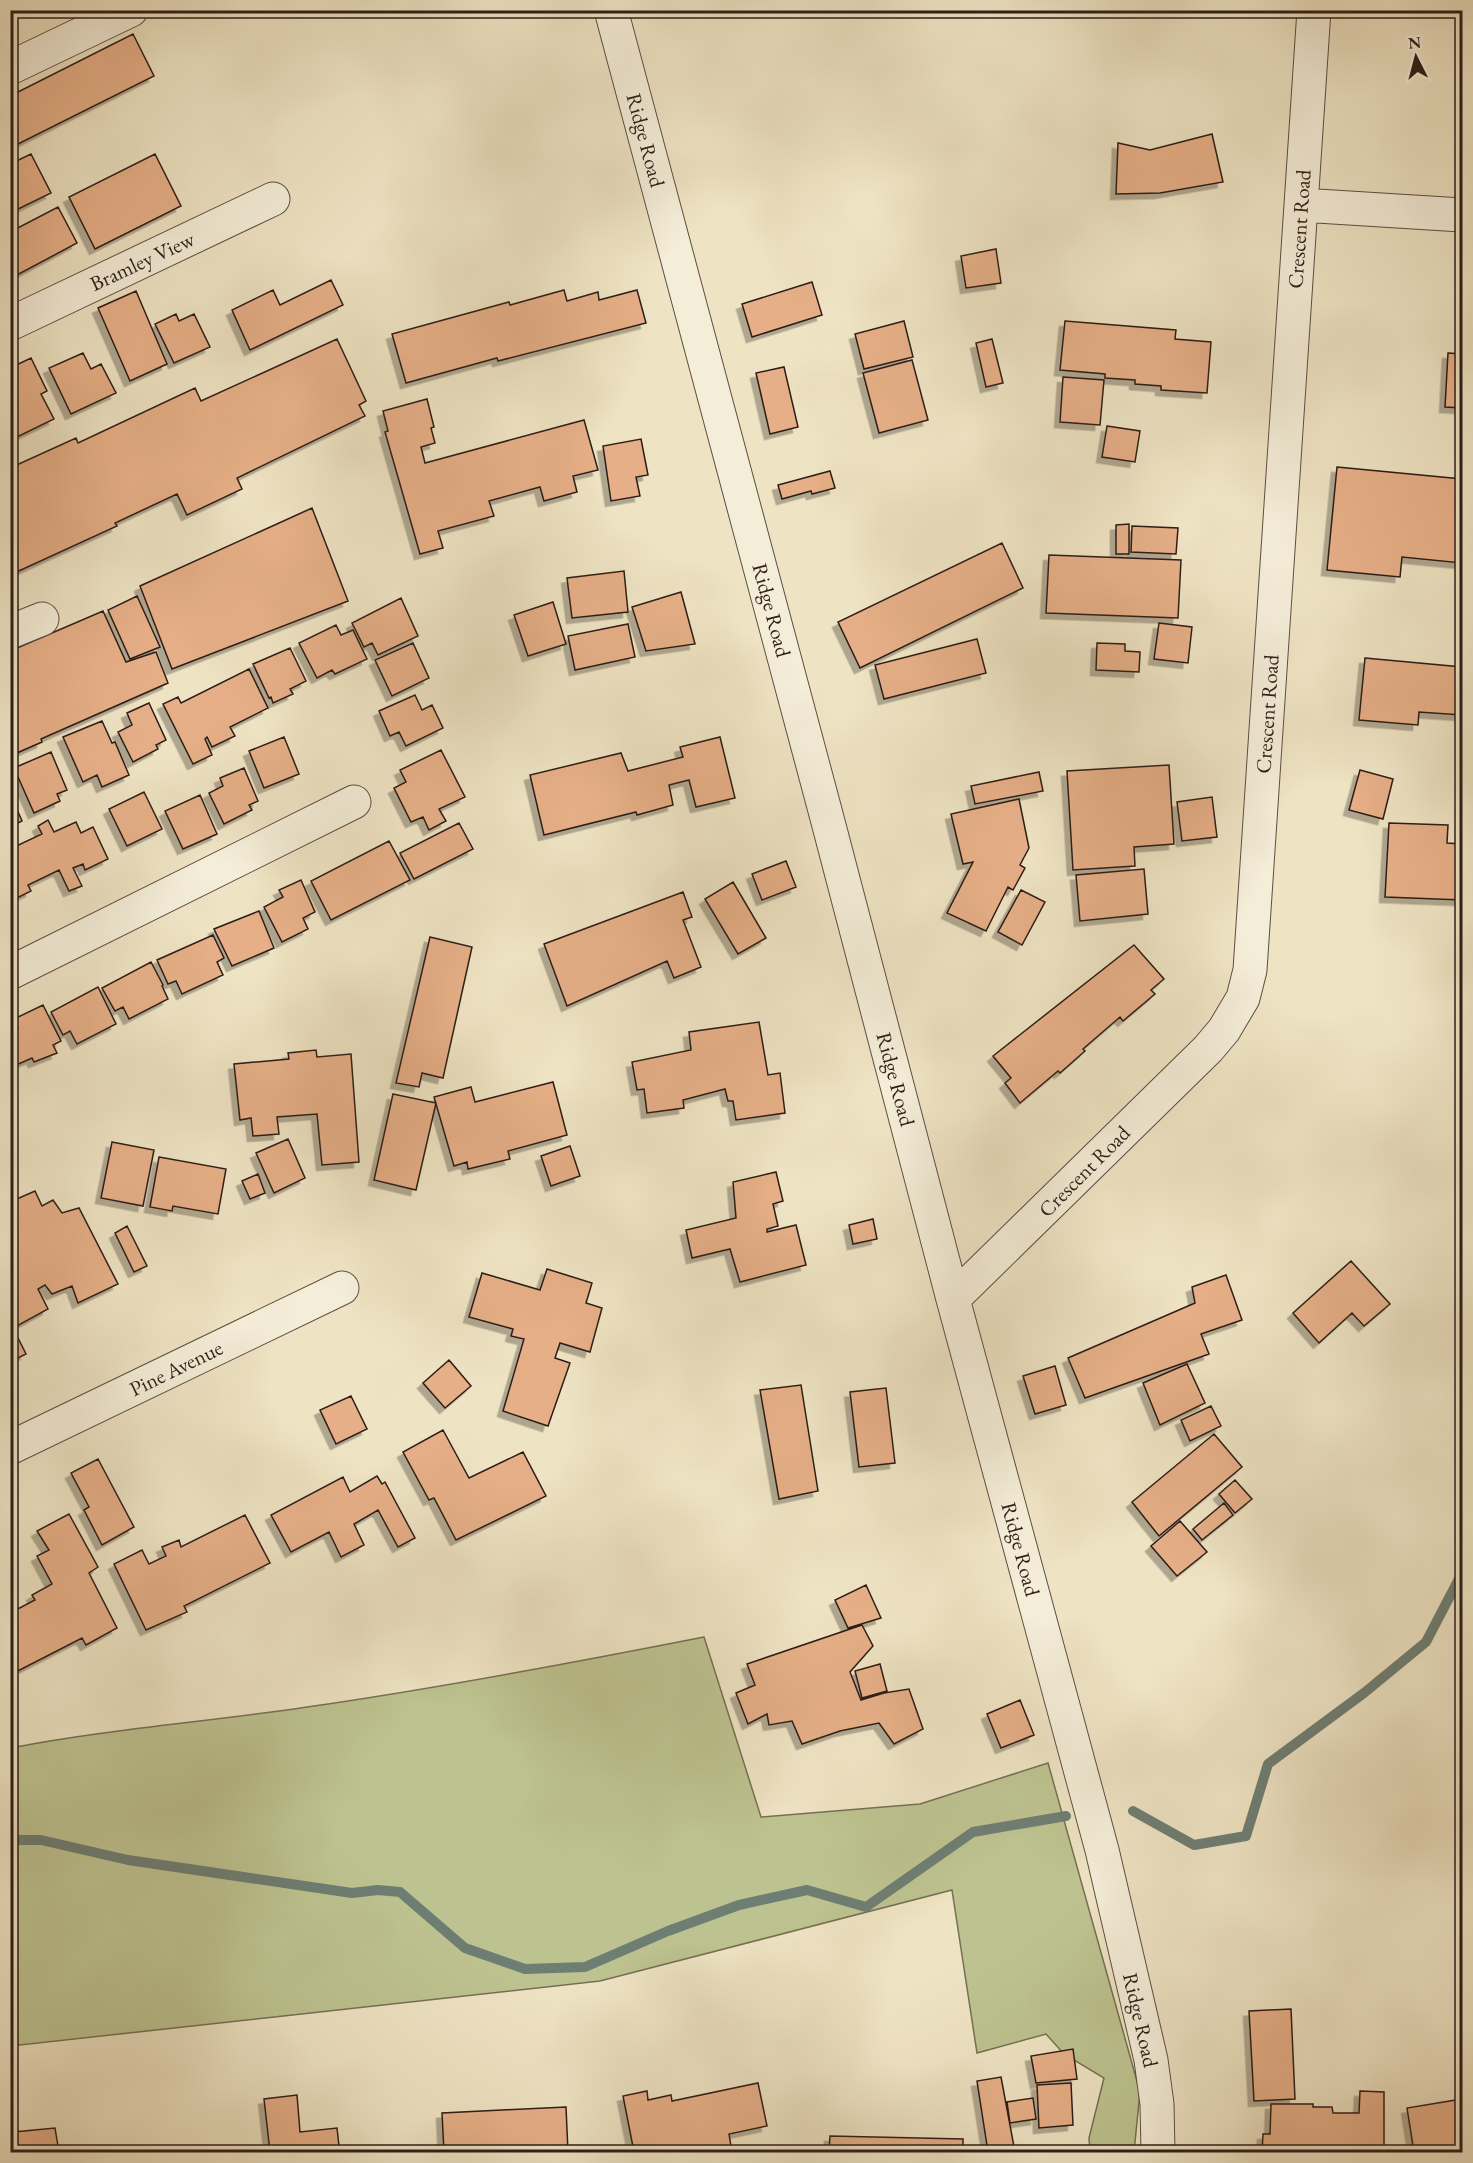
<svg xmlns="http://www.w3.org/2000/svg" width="1473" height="2163" font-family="'EB Garamond',serif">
  <defs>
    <filter id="shadow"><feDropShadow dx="-5.5" dy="5.5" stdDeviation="0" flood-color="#0004"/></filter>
  </defs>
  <rect width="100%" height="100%" fill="#eee3c3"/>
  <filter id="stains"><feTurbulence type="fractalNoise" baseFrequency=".00333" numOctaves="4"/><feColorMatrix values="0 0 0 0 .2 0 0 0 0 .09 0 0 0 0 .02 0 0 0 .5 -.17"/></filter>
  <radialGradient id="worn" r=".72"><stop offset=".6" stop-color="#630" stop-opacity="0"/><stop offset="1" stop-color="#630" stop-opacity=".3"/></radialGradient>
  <path fill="#bdc390" stroke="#757054" stroke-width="1.5" d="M 704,1637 L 761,1817 L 920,1804 L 1048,1763 L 1140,2092 L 1134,2152 L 1090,2152 L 1089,2138 L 1104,2078 L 1064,2054 L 1046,2034 L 977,2053 L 952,1890 L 600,1981 L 11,2046 L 11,1748 C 109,1729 208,1722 307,1707 C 440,1688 572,1663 704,1637 Z"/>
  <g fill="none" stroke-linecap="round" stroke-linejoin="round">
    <path stroke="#6e7e73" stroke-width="10" d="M 1133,1811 L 1194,1845 L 1246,1836 L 1268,1764 L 1364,1693 L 1426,1642 L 1462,1573
      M 10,1840 L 41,1840 L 128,1860 L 352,1893 L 378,1890 L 400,1892 L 465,1948 L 525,1969 L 585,1967 L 668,1931 L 739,1905 L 807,1890 L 866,1907 L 973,1832 L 1066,1816"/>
  </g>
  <path fill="#e6af87" stroke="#2d1d18" stroke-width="1.5" filter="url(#shadow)" d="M 133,34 L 154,76 L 10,148 L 10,96 Z
    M 1212,134 L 1223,182 L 1160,193 L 1116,194 L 1118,143 L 1150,150 Z
    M 31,154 L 51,193 L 10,213 L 10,164 Z
    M 155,154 L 181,206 L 95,249 L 69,197 Z
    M 58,207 L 77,243 L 17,275 L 10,263 L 10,232 Z
    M 996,249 L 1001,283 L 966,288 L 961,256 Z
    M 331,280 L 343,305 L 250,350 L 232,310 L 273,290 L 280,305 Z
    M 812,282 L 822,315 L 752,337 L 742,304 Z
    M 564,290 L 567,301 L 598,292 L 599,300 L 637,290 L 646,323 L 498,361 L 497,358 L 406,383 L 392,334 L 509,302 L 510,305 Z
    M 136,291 L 167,364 L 130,381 L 98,308 Z
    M 176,314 L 179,321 L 194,314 L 210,347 L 174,363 L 155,324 Z
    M 904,321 L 913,357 L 864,369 L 855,334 Z
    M 1065,321 L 1176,330 L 1175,339 L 1211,342 L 1207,393 L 1161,390 L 1161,386 L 1135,384 L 1135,380 L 1105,378 L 1105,374 L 1060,370 Z
    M 337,339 L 366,401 L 359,405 L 365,416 L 237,478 L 242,489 L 187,515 L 177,494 L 115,523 L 117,526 L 10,575 L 10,468 L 76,438 L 78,443 L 195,388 L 201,401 Z
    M 992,339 L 1003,383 L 986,387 L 976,343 Z
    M 83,353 L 91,369 L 101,364 L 116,393 L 71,414 L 49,368 Z
    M 1448,353 L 1462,354 L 1462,408 L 1445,407 Z
    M 31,358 L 47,391 L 41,394 L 54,419 L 17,437 L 10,424 L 10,368 Z
    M 912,360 L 928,420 L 879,433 L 863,373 Z
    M 784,367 L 798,427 L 770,434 L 756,373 Z
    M 1063,377 L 1104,380 L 1100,425 L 1060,422 Z
    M 427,399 L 434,427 L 431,428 L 435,443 L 421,447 L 425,463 L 584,420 L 598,470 L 573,476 L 577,492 L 544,501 L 540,487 L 489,501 L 494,516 L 438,531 L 443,548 L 420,554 L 385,432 L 388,431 L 383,411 Z
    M 1107,426 L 1140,431 L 1135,462 L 1102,457 Z
    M 641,439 L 648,475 L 636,477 L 640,496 L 611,501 L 603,446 Z
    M 1337,467 L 1462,479 L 1462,563 L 1402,557 L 1400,577 L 1327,570 Z
    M 830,471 L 835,488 L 812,494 L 811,491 L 782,499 L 778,485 Z
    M 312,508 L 348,601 L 172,669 L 140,586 Z
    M 1129,524 L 1129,554 L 1116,554 L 1116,525 Z
    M 1132,526 L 1178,528 L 1176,554 L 1131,552 Z
    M 1002,543 L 1023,588 L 860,668 L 838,622 Z
    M 1049,555 L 1181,560 L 1178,618 L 1046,613 Z
    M 624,571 L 628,612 L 572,618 L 567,578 Z
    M 681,592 L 695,644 L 646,651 L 632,607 Z
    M 137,596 L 160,647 L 130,659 L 108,610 Z
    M 401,598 L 418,636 L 378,655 L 372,643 L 364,647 L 352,623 Z
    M 553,602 L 566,644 L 528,656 L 514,615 Z
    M 103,611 L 126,662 L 156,652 L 168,683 L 41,739 L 42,742 L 10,756 L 10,651 Z
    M 1159,623 L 1192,627 L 1188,663 L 1154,659 Z
    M 628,624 L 635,657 L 575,670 L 568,636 Z
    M 336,625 L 341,635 L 353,630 L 367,659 L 335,674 L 332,670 L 317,678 L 299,643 Z
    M 977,639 L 986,673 L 884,699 L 875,665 Z
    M 413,643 L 429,678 L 392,696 L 375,660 Z
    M 1097,643 L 1125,644 L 1125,651 L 1140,652 L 1139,672 L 1096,670 Z
    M 290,648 L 306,681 L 290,689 L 293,694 L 273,703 L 271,697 L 269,698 L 253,664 Z
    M 1365,658 L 1462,667 L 1462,715 L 1419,712 L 1418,725 L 1359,720 Z
    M 249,669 L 268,708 L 230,727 L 235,736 L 212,747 L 207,737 L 205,739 L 212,755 L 193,764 L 163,704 L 178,697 L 181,703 Z
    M 415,695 L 422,710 L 432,705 L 443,728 L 406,746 L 399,732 L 390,736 L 379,711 Z
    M 149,703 L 166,740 L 156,745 L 158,749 L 133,762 L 118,732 L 132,725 L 127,713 Z
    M 102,721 L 112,743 L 115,742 L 129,775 L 102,787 L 97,775 L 83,782 L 63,737 Z
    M 284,737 L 299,774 L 264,788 L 249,751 Z
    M 720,737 L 735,798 L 696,807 L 689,780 L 669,785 L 673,805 L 637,815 L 636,812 L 544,835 L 530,775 L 621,753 L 628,771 L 683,757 L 680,747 Z
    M 441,750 L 465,797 L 439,809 L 446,821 L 429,830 L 423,817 L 411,822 L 394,788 L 406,782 L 400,770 Z
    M 51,752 L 67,790 L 57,794 L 60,801 L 34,813 L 14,768 Z
    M 1169,765 L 1174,844 L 1134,847 L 1135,866 L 1073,870 L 1067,771 Z
    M 244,768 L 258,801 L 249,805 L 252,810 L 224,824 L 209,793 L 223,786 L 220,778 Z
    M 1360,770 L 1393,779 L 1383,819 L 1349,810 Z
    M 1039,772 L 1043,791 L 975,804 L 971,786 Z
    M 144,792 L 162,829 L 127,846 L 109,809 Z
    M 10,794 L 22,821 L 10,827 Z
    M 200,795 L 217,834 L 183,849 L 165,811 Z
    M 1212,797 L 1217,837 L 1182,841 L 1177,802 Z
    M 1019,799 L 1029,848 L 1020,865 L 1025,868 L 1013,890 L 1008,887 L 986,931 L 947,913 L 973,862 L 963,864 L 951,814 Z
    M 48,820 L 54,832 L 76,822 L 81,833 L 93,827 L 108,859 L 85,870 L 83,864 L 73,868 L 82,886 L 69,891 L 59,870 L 28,885 L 31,891 L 17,898 L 10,886 L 10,849 L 42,834 L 38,826 Z
    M 459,823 L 473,849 L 414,879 L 400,853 Z
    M 1389,823 L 1448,825 L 1447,843 L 1462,844 L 1462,900 L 1385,897 Z
    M 389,841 L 410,880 L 331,920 L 311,881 Z
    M 786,861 L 796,887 L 762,900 L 752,874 Z
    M 1144,869 L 1148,914 L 1080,921 L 1076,875 Z
    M 301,880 L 315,912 L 303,918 L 308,929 L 282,942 L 264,907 L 283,897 L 279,890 Z
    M 733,882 L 766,938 L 738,954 L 705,899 Z
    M 1021,890 L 1045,902 L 1022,945 L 998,932 Z
    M 683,892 L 692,917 L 683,920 L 701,967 L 674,978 L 667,961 L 567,1006 L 544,944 Z
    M 259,911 L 274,948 L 232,966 L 214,929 Z
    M 213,935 L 224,958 L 217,962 L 223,975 L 182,994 L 176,981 L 168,984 L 157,960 Z
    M 430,937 L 472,947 L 443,1078 L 422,1073 L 419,1087 L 396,1083 Z
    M 1134,945 L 1164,979 L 1151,990 L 1155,994 L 1123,1021 L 1120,1017 L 1083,1049 L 1085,1051 L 1060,1073 L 1058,1071 L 1020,1103 L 1005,1083 L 1011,1078 L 993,1056 Z
    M 151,962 L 163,985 L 162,986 L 168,999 L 129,1019 L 123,1007 L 115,1011 L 102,988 Z
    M 98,987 L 116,1024 L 77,1044 L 70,1031 L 63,1035 L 51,1012 Z
    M 43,1005 L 61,1041 L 53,1045 L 57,1053 L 34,1062 L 32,1058 L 14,1066 L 10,1059 L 10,1032 L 18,1028 L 14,1019 Z
    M 759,1022 L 768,1075 L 780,1073 L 785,1113 L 736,1120 L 733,1101 L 728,1101 L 725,1089 L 683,1100 L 684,1108 L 647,1113 L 644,1089 L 637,1090 L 632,1062 L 691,1050 L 689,1032 Z
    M 316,1050 L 317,1057 L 351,1054 L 359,1162 L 322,1165 L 317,1114 L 277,1117 L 279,1134 L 253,1136 L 251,1118 L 240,1120 L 234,1064 L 289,1059 L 288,1053 Z
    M 553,1082 L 567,1135 L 508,1151 L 510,1159 L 468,1169 L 467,1162 L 454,1166 L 434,1097 L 471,1087 L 475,1102 Z
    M 393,1094 L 436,1103 L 416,1190 L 374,1180 Z
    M 288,1139 L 305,1178 L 274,1193 L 256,1153 Z
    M 112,1142 L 154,1150 L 143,1206 L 101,1198 Z
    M 570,1146 L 580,1176 L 551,1186 L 541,1156 Z
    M 159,1157 L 226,1169 L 218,1214 L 173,1206 L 172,1211 L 150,1207 Z
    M 776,1172 L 783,1201 L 773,1204 L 778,1226 L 767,1229 L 767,1232 L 796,1225 L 806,1265 L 740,1282 L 730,1249 L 692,1258 L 686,1230 L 736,1218 L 733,1182 Z
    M 258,1174 L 265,1193 L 250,1199 L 242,1181 Z
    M 35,1191 L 42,1206 L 53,1200 L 62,1213 L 79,1208 L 118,1284 L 78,1303 L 72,1286 L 52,1294 L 45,1285 L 38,1289 L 48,1309 L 13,1328 L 26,1354 L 10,1362 L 10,1237 L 13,1235 L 10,1230 L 10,1202 Z
    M 873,1219 L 877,1239 L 853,1244 L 849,1225 Z
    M 127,1226 L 147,1266 L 134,1272 L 115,1233 Z
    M 1351,1261 L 1390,1304 L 1364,1326 L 1352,1313 L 1319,1343 L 1293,1313 Z
    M 547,1269 L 592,1283 L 586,1303 L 602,1308 L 590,1352 L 560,1343 L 555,1358 L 570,1363 L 548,1426 L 503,1411 L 524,1339 L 511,1336 L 513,1329 L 469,1317 L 482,1273 L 540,1290 Z
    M 1226,1275 L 1242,1320 L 1201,1334 L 1209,1354 L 1085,1398 L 1068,1358 L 1195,1303 L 1192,1287 Z
    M 449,1360 L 471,1386 L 445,1408 L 423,1383 Z
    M 1187,1364 L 1205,1403 L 1160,1425 L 1143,1383 Z
    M 1055,1366 L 1066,1405 L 1035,1414 L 1023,1376 Z
    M 801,1385 L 818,1491 L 779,1499 L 760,1390 Z
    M 886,1388 L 895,1463 L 859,1467 L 850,1392 Z
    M 351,1396 L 367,1429 L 336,1444 L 320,1410 Z
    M 1211,1406 L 1221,1426 L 1190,1441 L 1181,1420 Z
    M 443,1430 L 469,1478 L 523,1452 L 546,1496 L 456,1540 L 434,1498 L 429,1500 L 403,1452 Z
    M 1214,1434 L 1242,1467 L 1159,1536 L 1132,1502 Z
    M 98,1459 L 134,1527 L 102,1545 L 84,1510 L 89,1507 L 71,1473 Z
    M 377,1476 L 382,1484 L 385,1482 L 415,1538 L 398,1547 L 378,1510 L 354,1524 L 364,1545 L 341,1557 L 329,1532 L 291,1552 L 271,1515 L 343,1477 L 350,1492 Z
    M 1235,1480 L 1252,1499 L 1235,1513 L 1219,1494 Z
    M 1224,1503 L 1233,1515 L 1202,1540 L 1193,1529 Z
    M 69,1514 L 98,1567 L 89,1573 L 117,1628 L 86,1645 L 82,1638 L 10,1675 L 10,1613 L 35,1600 L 32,1595 L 52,1584 L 37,1556 L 49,1550 L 37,1531 Z
    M 245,1515 L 270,1563 L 184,1606 L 187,1612 L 146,1630 L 114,1564 L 142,1550 L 149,1564 L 166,1556 L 162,1547 L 179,1540 L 181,1547 Z
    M 1180,1521 L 1207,1552 L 1177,1576 L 1151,1546 Z
    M 866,1585 L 881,1618 L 848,1628 L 835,1600 Z
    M 862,1625 L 873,1646 L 850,1672 L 861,1700 L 884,1693 L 909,1689 L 923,1729 L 894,1744 L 879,1723 L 840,1731 L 802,1744 L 792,1721 L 769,1725 L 767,1714 L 748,1724 L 736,1693 L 755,1685 L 747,1664 Z
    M 880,1664 L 887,1691 L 862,1698 L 855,1671 Z
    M 1020,1700 L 1034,1735 L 1001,1748 L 987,1714 Z
    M 1291,2009 L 1295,2099 L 1254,2101 L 1249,2011 Z
    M 1073,2049 L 1077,2079 L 1036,2083 L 1031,2056 Z
    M 1001,2077 L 1015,2152 L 988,2152 L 977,2081 Z
    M 758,2083 L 767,2126 L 729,2134 L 731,2146 L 698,2152 L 677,2151 L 634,2152 L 623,2096 L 647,2091 L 648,2100 L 671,2095 L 672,2101 Z
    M 1071,2083 L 1073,2125 L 1039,2128 L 1037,2085 Z
    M 1360,2091 L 1384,2092 L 1384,2152 L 1262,2152 L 1263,2134 L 1270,2134 L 1271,2104 L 1313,2104 L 1313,2107 L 1332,2107 L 1333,2113 L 1359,2113 Z
    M 297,2095 L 300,2132 L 337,2128 L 339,2146 L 372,2146 L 398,2152 L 270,2152 L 264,2099 Z
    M 1033,2098 L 1036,2119 L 1010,2123 L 1007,2102 Z
    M 1462,2099 L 1462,2152 L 1414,2152 L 1407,2108 Z
    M 566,2107 L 568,2152 L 444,2152 L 442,2113 Z
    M 55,2128 L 59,2152 L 15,2152 L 17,2152 L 14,2132 Z
    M 830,2136 L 963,2139 L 963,2152 L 829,2152 Z
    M 1089,2149 L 1089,2152 L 1038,2152 Z"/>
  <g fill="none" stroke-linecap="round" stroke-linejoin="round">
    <defs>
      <path id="minor" d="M 611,10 L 827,818 L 953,1299 L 1102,1850 L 1151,2060 L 1157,2104 L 1158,2152
        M 10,68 L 131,10
        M 1301,205 L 1462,215
        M 10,324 L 273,199
        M 10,632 L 42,619
        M 10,973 L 354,802
        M 953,1299 L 1208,1049 L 1224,1030 L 1243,998 L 1250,970 L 1314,10
        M 10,1448 L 342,1288"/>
    </defs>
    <use href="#minor" stroke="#5d4e43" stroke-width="35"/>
    <use href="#minor" stroke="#f4edd8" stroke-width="33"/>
  </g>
  <g text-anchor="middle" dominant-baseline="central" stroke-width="4.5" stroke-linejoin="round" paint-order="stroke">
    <g font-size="21" fill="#2d1d18" stroke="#f4edd8">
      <text transform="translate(646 140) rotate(75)">Ridge Road</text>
      <text transform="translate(1299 229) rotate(-86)">Crescent Road</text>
      <text transform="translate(142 261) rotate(-25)">Bramley View</text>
      <text transform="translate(772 610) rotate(75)">Ridge Road</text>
      <text transform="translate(1267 714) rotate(-86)">Crescent Road</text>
      <text transform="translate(896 1079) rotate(75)">Ridge Road</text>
      <text transform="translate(1084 1171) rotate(-45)">Crescent Road</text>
      <text transform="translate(176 1368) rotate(-26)">Pine Avenue</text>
      <text transform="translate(1021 1549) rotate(75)">Ridge Road</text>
      <text transform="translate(1141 2020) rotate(77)">Ridge Road</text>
    </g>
  </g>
  <rect width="1473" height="2163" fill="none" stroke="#eee3c3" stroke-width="36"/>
  <rect x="12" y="12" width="1449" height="2139" fill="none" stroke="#2d1d18" stroke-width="3"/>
  <rect x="18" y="18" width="1437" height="2127" fill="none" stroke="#2d1d18" stroke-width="1.5"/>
  <g transform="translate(1416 57) rotate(354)" stroke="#f4edd8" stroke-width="4.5" paint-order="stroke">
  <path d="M0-4.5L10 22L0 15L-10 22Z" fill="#2d1d18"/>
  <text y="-9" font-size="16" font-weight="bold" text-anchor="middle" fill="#2d1d18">N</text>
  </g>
  <rect width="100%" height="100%" filter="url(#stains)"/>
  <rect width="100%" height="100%" fill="url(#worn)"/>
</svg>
